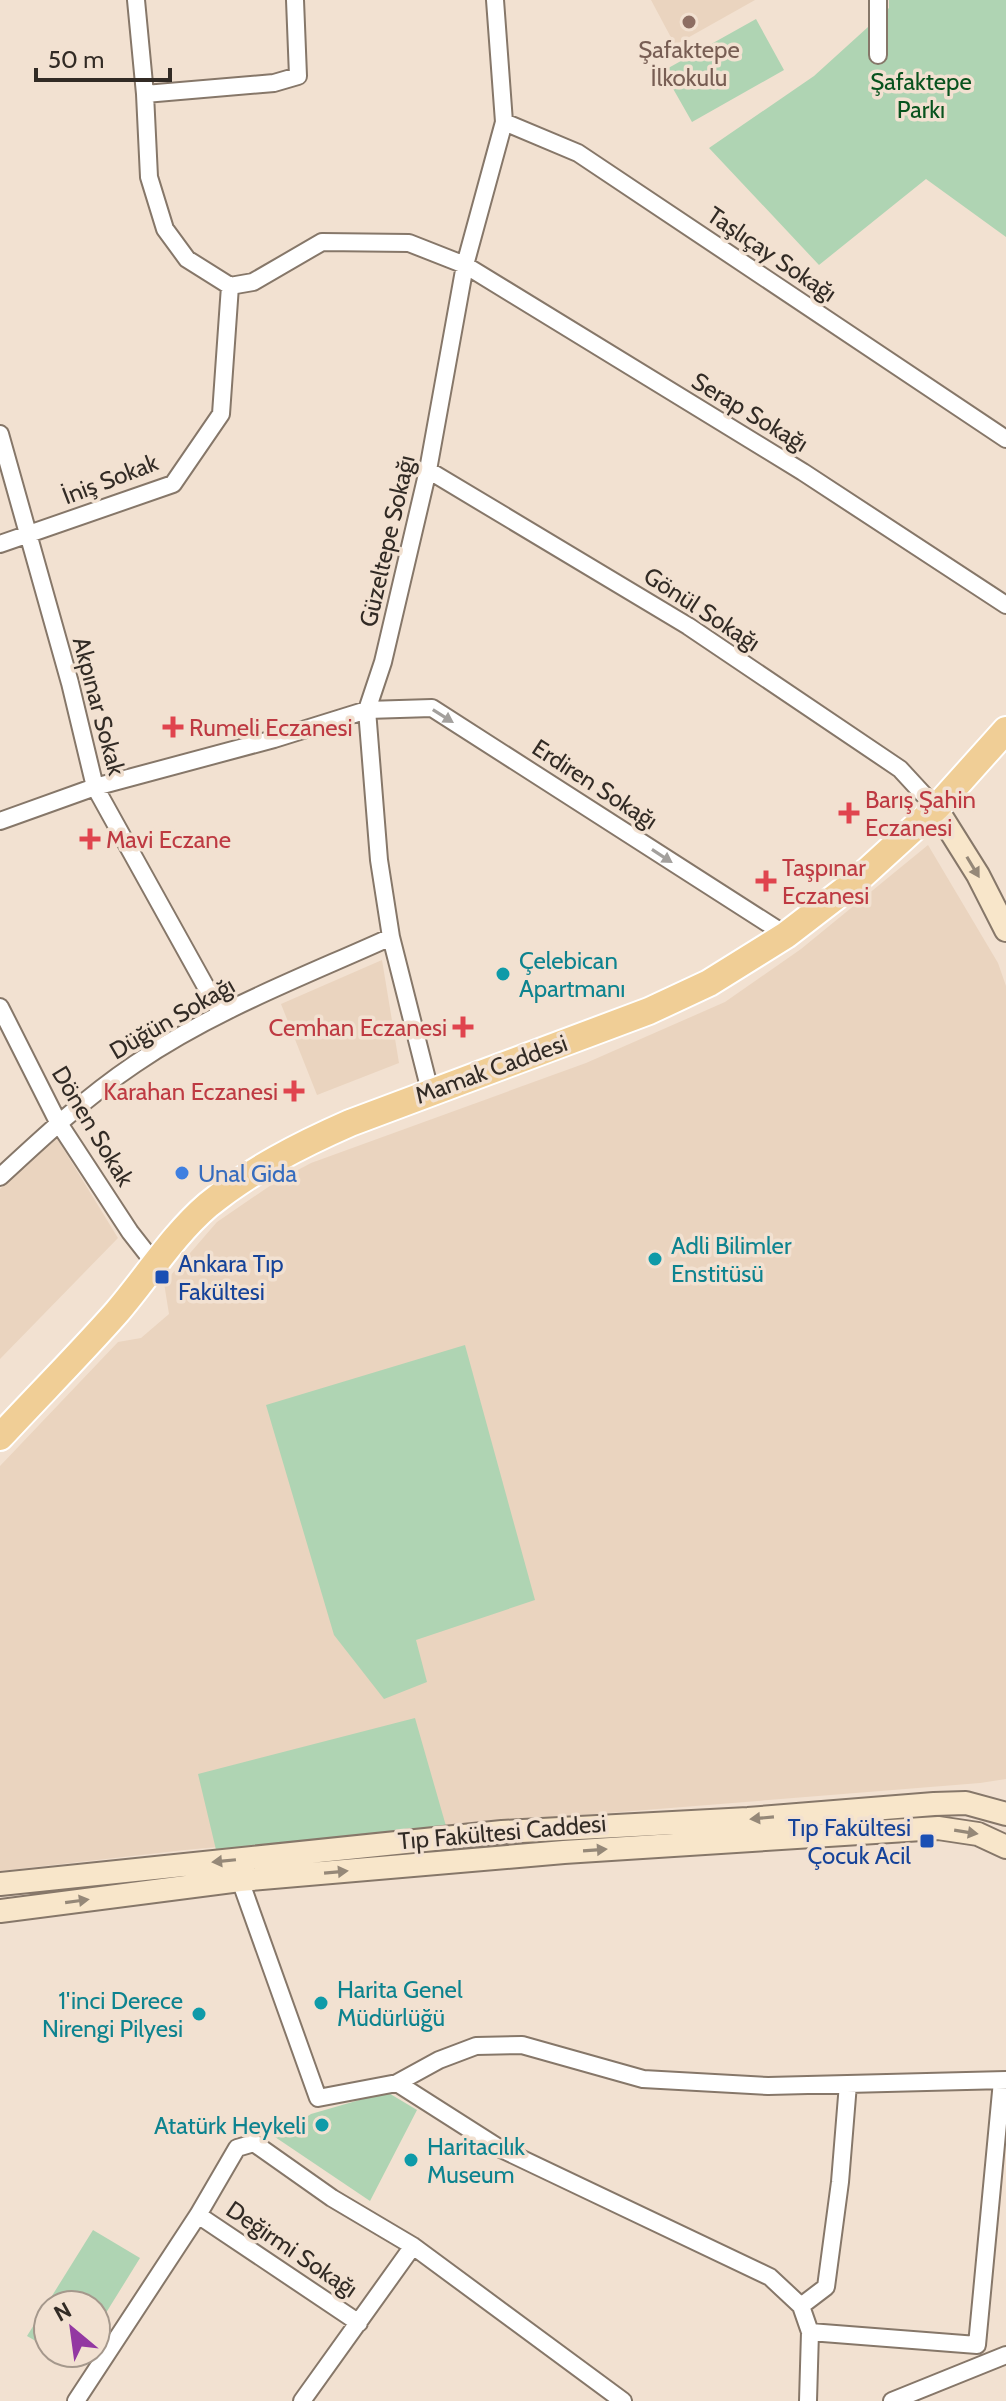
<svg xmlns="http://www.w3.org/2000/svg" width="1006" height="2401" font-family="Cabin,sans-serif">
  <rect width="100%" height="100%" fill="#f2e1d1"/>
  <path fill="#ead4bf" d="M 651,0 L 755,0 L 675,45 Z
    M 928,845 L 998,963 L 1006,986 L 1006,1779 L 980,1783 L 446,1826 L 185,1850 L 0,1871 L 0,1466 L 118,1342 L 141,1338 L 169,1314 L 164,1283 L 217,1222 L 277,1181 L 311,1163 L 586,1063 L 725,1002 L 801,949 Z
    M 382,960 L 399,1063 L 317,1095 L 281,1004 Z
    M 55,1135 L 118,1238 L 0,1359 L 0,1189 Z"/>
  <path fill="#afd4b3" d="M 889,0 L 1006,0 L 1006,237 L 926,179 L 819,265 L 709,148 L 814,76 L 889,8 Z
    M 756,19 L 784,70 L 692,122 L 663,71 Z
    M 465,1345 L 535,1600 L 416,1640 L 427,1682 L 384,1699 L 334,1635 L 266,1405 Z
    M 415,1718 L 446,1826 L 217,1854 L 198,1774 Z
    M 387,2092 L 417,2110 L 370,2201 L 275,2137 L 311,2114 Z
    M 93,2230 L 140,2258 L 96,2329 L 96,2305 L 48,2305 L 48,2348 L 27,2336 Z"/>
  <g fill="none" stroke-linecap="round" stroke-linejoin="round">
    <defs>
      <path id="street" d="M 136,0 L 145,94 L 149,177 L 165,229 L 187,259 L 230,286 L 253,282 L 322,242 L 409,243 L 465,265 L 803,472 L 1006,605
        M 878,55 L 878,0
        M 145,94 L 274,83 L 298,76 L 295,0
        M 504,122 L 578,153 L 1006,439
        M 0,434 L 70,683 L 95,787 L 221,1014
        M 428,470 L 688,626 L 900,769 L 936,808
        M 0,544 L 173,484 L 221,414 L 230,286
        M 0,821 L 95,787 L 274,739 L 367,710 L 432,708 L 786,935
        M 0,1007 L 58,1122 L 130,1232 L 155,1264
        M 430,1091 L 391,937 L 379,860 L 367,710 L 383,662 L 428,470 L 465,265 L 504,122 L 495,0
        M 0,1177 C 43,1137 86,1097 135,1064 C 214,1010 305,976 391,937
        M 240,1880 L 318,2098 L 397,2083 L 439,2060 L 476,2046 L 522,2045 L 643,2079 L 768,2086 L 1006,2080
        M 397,2083 L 499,2148 L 770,2277 L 801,2306 L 810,2332 L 808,2401
        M 198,2215 L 359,2323
        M 801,2306 L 826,2287 L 840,2182 L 848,2084
        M 810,2332 L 977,2345 L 1002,2081
        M 76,2401 L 198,2215 L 237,2148 L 254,2143 L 332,2198 L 413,2246 L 623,2401
        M 302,2401 L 413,2246
        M 892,2401 L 1006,2355"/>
      <path id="secondary" d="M 936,808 L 978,875 L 1006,930
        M 0,1884 L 502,1832 L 748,1819 L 934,1804 L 966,1803 L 1006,1814
        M 0,1911 L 240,1880 L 564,1852 L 938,1828 L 978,1834 L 1006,1847"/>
      <path id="primary" d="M 0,1437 C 39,1395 79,1355 117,1312 C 147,1277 173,1235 208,1205 C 251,1170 300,1145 350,1123 L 649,1011 L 709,983 L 786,935 L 855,882 L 936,808 L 1006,730"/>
    </defs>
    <use href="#street" stroke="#867769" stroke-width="20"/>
    <use href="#secondary" stroke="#867769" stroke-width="26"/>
    <use href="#primary" stroke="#fff" stroke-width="30"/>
    <use href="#street" stroke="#fff" stroke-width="16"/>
    <use href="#secondary" stroke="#f8e6ca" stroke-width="22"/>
    <use href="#primary" stroke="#f0ce96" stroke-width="26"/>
  </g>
  <defs><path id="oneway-solid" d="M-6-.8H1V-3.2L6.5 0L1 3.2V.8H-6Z" transform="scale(2)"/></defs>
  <g fill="#a3a09d">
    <use href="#oneway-solid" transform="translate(443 716) rotate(32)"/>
    <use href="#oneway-solid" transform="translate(662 856) rotate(33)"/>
  </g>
  <g fill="#958878">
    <use href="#oneway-solid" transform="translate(973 867) rotate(59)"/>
    <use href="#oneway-solid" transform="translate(762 1818) rotate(175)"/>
    <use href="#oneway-solid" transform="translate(966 1832) rotate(9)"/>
    <use href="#oneway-solid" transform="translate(595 1850) rotate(-4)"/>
    <use href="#oneway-solid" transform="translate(224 1861) rotate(174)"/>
    <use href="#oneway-solid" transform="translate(336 1872) rotate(-5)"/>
    <use href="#oneway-solid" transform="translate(77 1901) rotate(-8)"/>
  </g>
  <circle fill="#8d6e63" stroke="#f2e1d1" stroke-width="3" cx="689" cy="22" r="8"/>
  <g fill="#e0444e" stroke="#f2e1d1" stroke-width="3">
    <path d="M169 715h8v8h8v8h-8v8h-8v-8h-8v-8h8z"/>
    <path d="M845 801h8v8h8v8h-8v8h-8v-8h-8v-8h8z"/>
    <path d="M86 827h8v8h8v8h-8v8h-8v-8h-8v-8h8z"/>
    <path d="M762 869h8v8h8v8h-8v8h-8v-8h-8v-8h8z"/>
    <path d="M459 1015h8v8h8v8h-8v8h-8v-8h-8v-8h8z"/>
    <path d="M290 1079h8v8h8v8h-8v8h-8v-8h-8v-8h8z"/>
  </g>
  <g fill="#0f9aa8" stroke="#f2e1d1" stroke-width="3">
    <circle cx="503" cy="974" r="8"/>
    <circle cx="655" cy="1259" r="8"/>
    <circle cx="321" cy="2003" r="8"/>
    <circle cx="199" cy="2014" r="8"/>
    <circle cx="322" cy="2125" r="8"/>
    <circle cx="411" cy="2160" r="8"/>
  </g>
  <circle fill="#3f7fe0" stroke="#f2e1d1" stroke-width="3" cx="182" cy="1173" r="8"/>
  <g fill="#1a4fb4" stroke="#f2e1d1" stroke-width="3">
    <rect x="154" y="1269" width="16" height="16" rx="4"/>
    <rect x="919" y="1833" width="16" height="16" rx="4"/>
  </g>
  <g text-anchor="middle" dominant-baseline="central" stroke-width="7" stroke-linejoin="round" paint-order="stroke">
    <g font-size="24" fill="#785e54" stroke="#f2e1d1">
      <text x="689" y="49">Şafaktepe<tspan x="689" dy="28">İlkokulu</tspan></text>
    </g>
    <g font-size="24" fill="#08531e" stroke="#f2e1d1">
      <text x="921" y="81">Şafaktepe<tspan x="921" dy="28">Parkı</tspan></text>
    </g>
    <g font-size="24" fill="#322b25" stroke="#f2e1d1">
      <text transform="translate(772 254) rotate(34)">Taşlıçay Sokağı</text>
      <text transform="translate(750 412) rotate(31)">Serap Sokağı</text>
      <text transform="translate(110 479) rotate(-21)">İniş Sokak</text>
      <text transform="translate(387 541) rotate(-77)">Güzeltepe Sokağı</text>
      <text transform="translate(702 609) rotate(33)">Gönül Sokağı</text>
      <text transform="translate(99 706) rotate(75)">Akpınar Sokak</text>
      <text transform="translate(595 784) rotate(33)">Erdiren Sokağı</text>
      <text transform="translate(172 1018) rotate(-30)">Düğün Sokağı</text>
      <text transform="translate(491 1069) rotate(-20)">Mamak Caddesi</text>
      <text transform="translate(93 1126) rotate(59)">Dönen Sokak</text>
      <text transform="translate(502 1832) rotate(-5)">Tıp Fakültesi Caddesi</text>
      <text transform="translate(292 2249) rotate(34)">Değirmi Sokağı</text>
    </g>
    <g font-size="24" fill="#be3a42" stroke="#f2e1d1" text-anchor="start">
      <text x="189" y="727">Rumeli Eczanesi</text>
      <text x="865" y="799">Barış Şahin<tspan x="865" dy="28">Eczanesi</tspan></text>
      <text x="106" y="839">Mavi Eczane</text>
      <text x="782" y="867">Taşpınar<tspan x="782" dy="28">Eczanesi</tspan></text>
      <text x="447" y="1027" text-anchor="end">Cemhan Eczanesi</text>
      <text x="278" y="1091" text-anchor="end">Karahan Eczanesi</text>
    </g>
    <g font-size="24" fill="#0d838f" stroke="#f2e1d1" text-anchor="start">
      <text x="519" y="960">Çelebican<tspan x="519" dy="28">Apartmanı</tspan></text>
      <text x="671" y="1245">Adli Bilimler<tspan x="671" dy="28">Enstitüsü</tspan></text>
      <text x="337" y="1989">Harita Genel<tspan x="337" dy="28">Müdürlüğü</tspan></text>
      <text x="183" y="2000" text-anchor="end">1'inci Derece<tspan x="183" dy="28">Nirengi Pilyesi</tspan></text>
      <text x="306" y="2125" text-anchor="end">Atatürk Heykeli</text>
      <text x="427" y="2146">Haritacılık<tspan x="427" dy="28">Museum</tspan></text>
    </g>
    <g font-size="24" fill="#366cbe" stroke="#f2e1d1" text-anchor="start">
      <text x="198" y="1173">Unal Gida</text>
    </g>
    <g font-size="24" fill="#164399" stroke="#f2e1d1" text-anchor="start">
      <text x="178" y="1263">Ankara Tıp<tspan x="178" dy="28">Fakültesi</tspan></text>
      <text x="911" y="1827" text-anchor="end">Tıp Fakültesi<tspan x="911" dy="28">Çocuk Acil</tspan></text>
    </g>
  </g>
  <g transform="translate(72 2329) rotate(331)"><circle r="38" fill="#f2e1d1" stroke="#a5988c" stroke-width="2"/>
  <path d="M0-6L14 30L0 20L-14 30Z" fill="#9338a2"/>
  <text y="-12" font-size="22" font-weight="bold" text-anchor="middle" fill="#322b25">N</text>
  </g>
  <path d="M36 68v12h134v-12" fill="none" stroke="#322b25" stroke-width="4"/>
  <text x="48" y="68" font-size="24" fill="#322b25" stroke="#f2e1d1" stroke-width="6" paint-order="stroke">50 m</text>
</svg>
